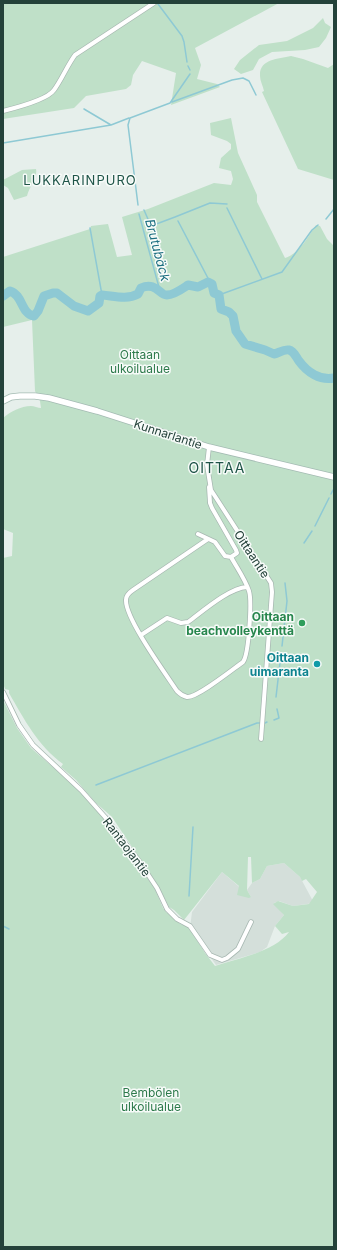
<svg xmlns="http://www.w3.org/2000/svg" width="337" height="1250" font-family="Inter,sans-serif">
  <rect width="100%" height="100%" fill="#e6efeb"/>
  <path fill="#d4dfda" d="M 284,863 L 300,877 L 314,903 L 293,906 L 279,901 L 274,903 L 284,915 L 275,926 L 267,947 L 260,952 L 216,965 L 190,928 L 192,912 L 222,872 L 251,897 L 247,890 L 252,883 L 260,879 L 267,866 Z"/>
  <path fill="#bfe0c8" d="M 3,3 L 160,3 L 161,4 L 163,3 L 279,3 L 195,48 L 201,65 L 197,79 L 217,84 L 220,87 L 171,105 L 176,73 L 142,61 L 133,75 L 131,85 L 126,89 L 86,96 L 74,108 L 3,119 Z
    M 323,18 L 325,23 L 331,27 L 326,38 L 319,47 L 305,50 L 272,52 L 259,59 L 253,70 L 241,74 L 234,69 L 240,60 L 259,45 L 287,41 L 313,28 Z
    M 291,56 L 303,59 L 328,68 L 334,64 L 334,180 L 298,169 L 262,92 L 264,91 C 263,86 260,81 260,76 C 259,59 278,59 291,56 Z
    M 231,118 L 238,153 L 257,195 L 257,202 L 285,258 C 299,254 308,237 316,225 L 320,226 L 327,239 L 334,246 L 334,1247 L 3,1247 L 3,700 L 17,728 L 31,748 L 72,784 L 105,819 L 108,827 L 113,830 L 154,887 L 163,908 L 167,913 L 170,912 L 180,924 L 188,926 L 205,953 L 215,966 C 239,958 274,952 289,932 L 282,934 L 275,926 L 284,915 L 273,904 L 278,901 L 293,906 L 309,904 L 317,892 L 306,879 L 302,881 L 300,877 L 284,863 L 267,866 L 260,879 L 252,883 L 251,857 L 248,857 L 247,890 L 251,897 L 249,898 L 237,895 L 239,886 L 222,872 L 184,920 L 174,910 L 169,907 L 158,886 L 112,817 L 96,803 L 76,780 L 61,767 L 63,764 C 38,746 24,719 9,693 L 9,690 L 5,689 L 3,683 L 3,558 L 12,556 L 13,533 L 3,529 L 3,418 C 10,412 21,406 31,406 C 34,406 38,408 41,408 L 40,401 L 35,391 L 32,320 L 3,327 L 3,257 L 90,229 L 91,226 L 108,224 L 117,257 L 132,255 L 122,217 L 148,209 L 214,183 L 231,185 L 233,179 L 231,171 L 219,168 L 221,158 L 231,149 L 231,144 L 227,141 L 211,135 L 210,123 Z
    M 36,169 C 38,177 29,187 27,196 L 14,200 L 8,188 L 3,185 L 3,180 L 22,170 Z"/>
  <g fill="none" stroke-linecap="round" stroke-linejoin="round">
    <path stroke="#8ec9d4" stroke-width="1.5" d="M 158,4 L 182,36 L 184,42 L 187,62
      M 188,66 L 190,70
      M 172,102 L 232,80 L 243,78 L 249,81 L 256,95
      M 84,109 L 111,125 L 129,118
      M 3,143 L 111,125
      M 138,205 L 128,125 L 130,118 L 170,103 L 190,74
      M 227,208 L 262,279
      M 144,210 L 151,226 L 175,217
      M 139,214 L 160,291
      M 175,217 L 210,203 L 227,204
      M 326,219 L 334,209
      M 178,221 L 210,282
      M 90,228 L 102,295
      M 3,294 L 4,296
      M 219,295 L 282,272 L 312,230 L 318,225
      M 331,494 L 333,490
      M 315,526 L 329,498
      M 304,543 L 312,531
      M 282,646 L 287,601 L 285,583
      M 276,697 L 281,654
      M 274,720 L 279,718 L 277,709
      M 265,723 L 267,722
      M 96,785 L 257,723 L 260,723
      M 189,896 L 193,827
      M 3,926 L 9,929"/>
    <path stroke="#8ec9d4" stroke-width="9" d="M 3,296 L 10,291 C 23,295 21,314 34,316 L 38,311 L 44,296 L 53,293 L 57,293 L 74,306 L 88,311 L 99,303 L 100,296 L 102,295 C 114,296 127,300 138,294 L 141,288 C 156,281 160,296 167,295 C 174,295 182,289 188,285 L 198,287 L 208,282 L 212,284 L 214,293 L 219,295 L 221,309 L 229,312 L 233,316 L 236,331 L 245,344 L 265,350 L 274,354 C 279,353 283,349 289,350 C 294,351 296,357 299,361 C 307,372 320,381 334,378"/>
    <defs>
      <path id="minor" d="M 3,111 C 15,108 47,100 54,90 C 62,79 67,66 75,55 L 154,3
        M 209,447 L 207,465 L 211,490 L 271,583 L 272,592 L 261,739
        M 198,534 L 215,542 L 225,556 L 231,557 L 237,553 L 236,550 L 212,508 L 210,503 L 209,487
        M 208,539 L 133,590 C 130,592 126,596 126,600 C 125,618 165,673 177,691 C 180,694 183,696 187,697 C 197,698 233,669 243,662 C 249,654 252,601 249,591 C 245,579 237,568 231,557
        M 141,635 L 167,618 L 181,623 L 188,622 C 203,611 229,588 247,587
        M 3,692 L 19,725 L 33,745 L 81,790 L 105,817 L 139,861 L 157,888 L 167,909 L 177,919 L 190,926 L 210,955 L 222,960 L 227,958 L 238,949 L 251,922"/>
      <path id="secondary" d="M 3,401 L 11,397 L 20,396 L 35,396 L 49,398 L 97,411 L 209,447 L 334,477"/>
    </defs>
    <use href="#minor" stroke="#a8b8b2" stroke-width="5.5"/>
    <use href="#secondary" stroke="#a4bbb3" stroke-width="7"/>
    <use href="#minor" stroke="#fff" stroke-width="4"/>
    <use href="#secondary" stroke="#fff" stroke-width="5.5"/>
  </g>
  <circle fill="#2e9e5b" stroke="#f7fbf9" stroke-width="1.5" cx="302" cy="623" r="4"/>
  <circle fill="#0f9aa8" stroke="#f7fbf9" stroke-width="1.5" cx="317" cy="664" r="4"/>
  <g text-anchor="middle" dominant-baseline="central" stroke-width="3" stroke-linejoin="round" paint-order="stroke">
    <g font-size="12" fill="#2d7a4b" stroke="#f7fbf9">
      <text x="140" y="354">Oittaan<tspan x="140" dy="14">ulkoilualue</tspan></text>
      <text x="151" y="1092">Bembölen<tspan x="151" dy="14">ulkoilualue</tspan></text>
    </g>
    <g font-size="12" fill="#24423a" stroke="#f7fbf9">
      <text transform="translate(168 434) rotate(18)">Kunnarlantie</text>
      <text transform="translate(252 554) rotate(57)">Oittaantie</text>
      <text transform="translate(127 847) rotate(53)">Rantaojantie</text>
    </g>
    <g font-size="12" font-weight="bold" fill="#27864d" stroke="#f7fbf9" text-anchor="end">
      <text x="294" y="616">Oittaan<tspan x="294" dy="14">beachvolleykenttä</tspan></text>
    </g>
    <g font-size="12" font-weight="bold" fill="#0d838f" stroke="#f7fbf9" text-anchor="end">
      <text x="309" y="657">Oittaan<tspan x="309" dy="14">uimaranta</tspan></text>
    </g>
    <g font-size="13" letter-spacing="1" fill="#1f5548" stroke="#f7fbf9">
      <text x="80" y="180">LUKKARINPURO</text>
    </g>
    <g font-size="13" font-style="italic" fill="#1c6f80" stroke="#f7fbf9">
      <text transform="translate(158 250) rotate(75)">Brutubäck</text>
    </g>
    <g font-size="14" letter-spacing="1" fill="#1f5548" stroke="#f7fbf9">
      <text x="217" y="467">OITTAA</text>
    </g>
  </g>
  <rect width="337" height="1250" fill="none" stroke="#24423a" stroke-width="8"/>
</svg>
